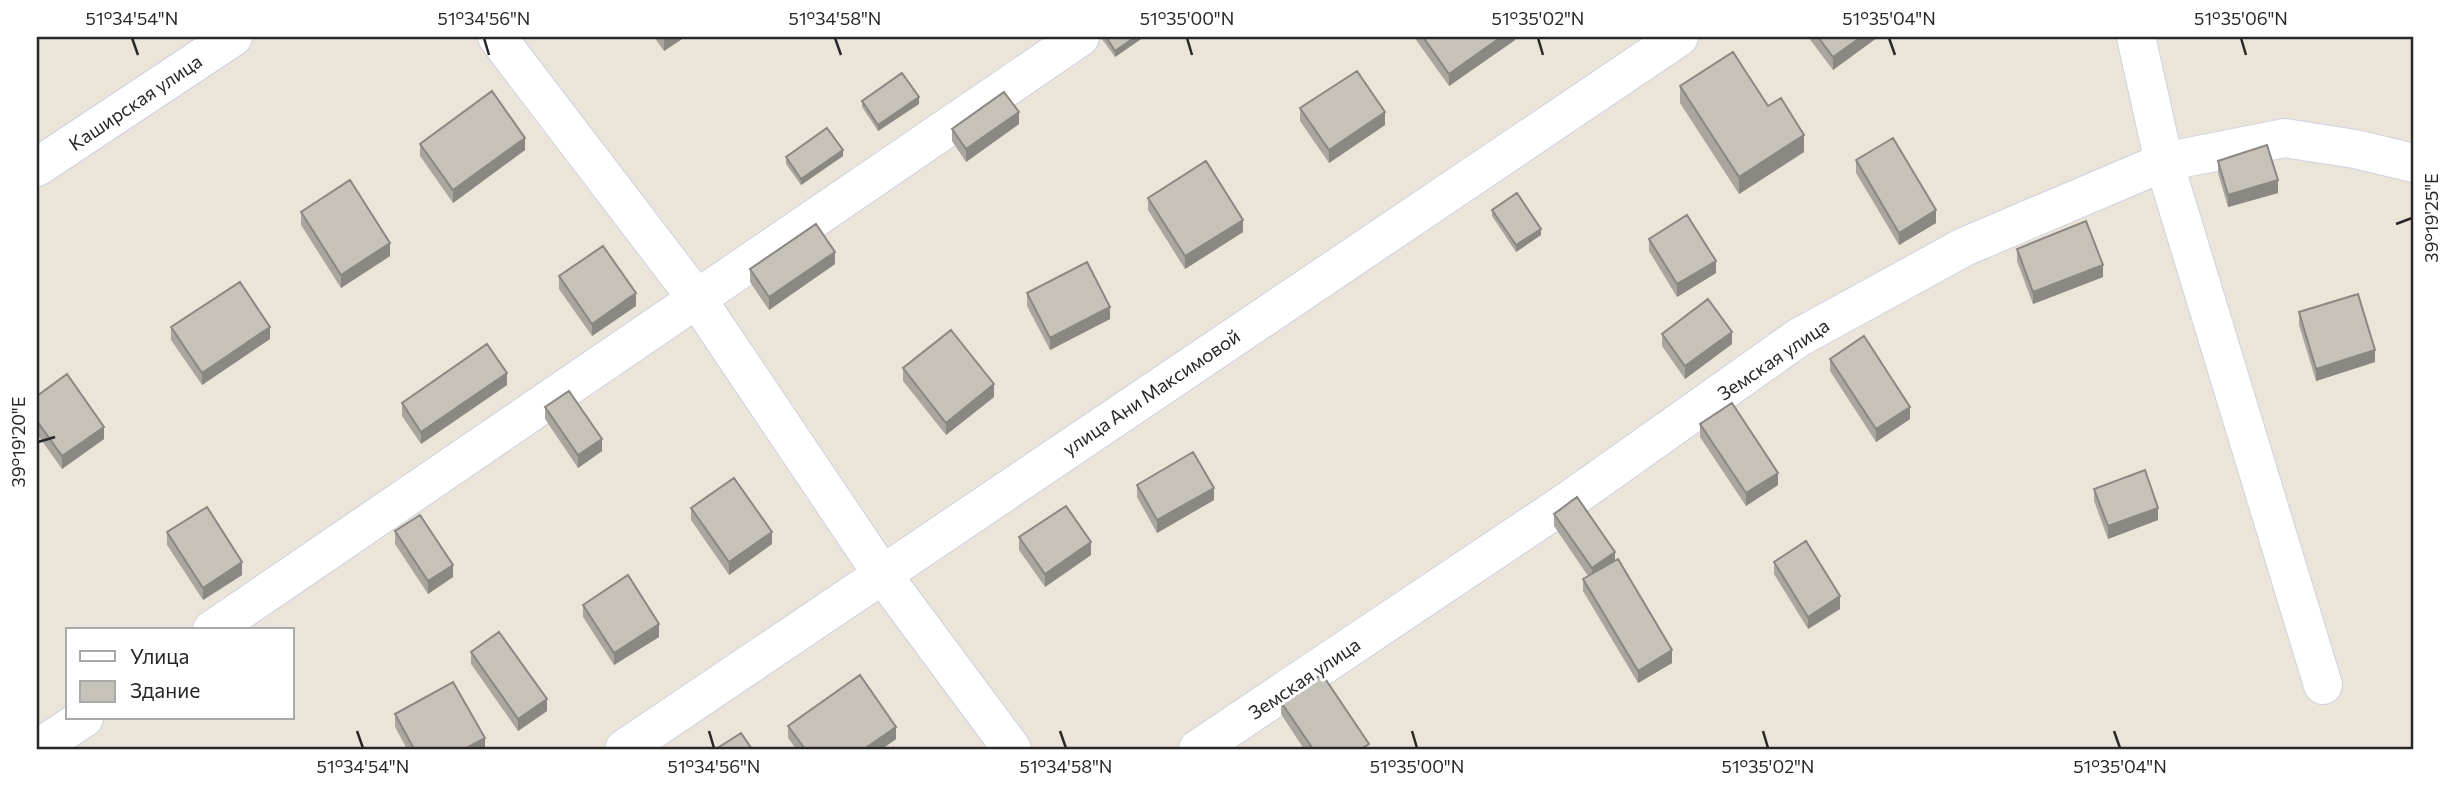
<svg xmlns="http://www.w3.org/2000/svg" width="2451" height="786" font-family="Commissioner,sans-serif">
  <rect width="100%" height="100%" fill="#ebe4d9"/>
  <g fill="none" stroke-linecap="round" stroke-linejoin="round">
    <defs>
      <path id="minor" d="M 497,37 L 697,299 L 882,574 L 1012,749
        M 2136,37 L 2164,162 L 2323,685
        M 37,167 L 233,37
        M 212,630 L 1080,37
        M 37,749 L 84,718
        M 624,749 L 1679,37
        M 1198,749 L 1571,499 L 1798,338 L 1964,247 L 2164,162 L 2285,138 L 2355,149 L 2414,163"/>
    </defs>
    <use href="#minor" stroke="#cfd1e1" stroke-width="40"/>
    <use href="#minor" stroke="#fff" stroke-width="38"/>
  </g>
  <path fill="#aaa69f" d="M 654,37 L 685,37 L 664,51 Z
    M 1102,37 L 1144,37 L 1115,57 L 1102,39 Z
    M 1414,37 L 1515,37 L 1515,40 L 1449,86 Z
    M 1808,37 L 1878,37 L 1833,70 Z
    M 1680,86 L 1768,106 L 1804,152 L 1739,194 L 1680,103 Z
    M 862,101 L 919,104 L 878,131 L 862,107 Z
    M 1300,108 L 1385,125 L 1329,163 L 1300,121 Z
    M 1019,124 L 966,162 L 952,141 L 952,129 Z
    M 420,144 L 525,150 L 453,203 L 420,156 Z
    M 843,156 L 801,185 L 786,164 L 786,157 Z
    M 1856,160 L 1936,223 L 1899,245 L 1856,173 Z
    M 2218,161 L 2278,193 L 2228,207 L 2218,173 Z
    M 1148,198 L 1243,232 L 1185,269 L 1148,210 Z
    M 1492,210 L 1541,235 L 1516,252 L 1492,216 Z
    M 301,212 L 390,256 L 341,288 L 301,225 Z
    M 1649,239 L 1716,273 L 1677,297 L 1649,251 Z
    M 2017,249 L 2103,277 L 2033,304 L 2017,261 Z
    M 835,264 L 769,310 L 750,282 L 750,269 Z
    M 559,276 L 636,306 L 592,336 L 559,289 Z
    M 1027,293 L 1110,319 L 1050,350 L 1027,306 Z
    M 2299,312 L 2375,362 L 2316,381 L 2299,325 Z
    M 171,327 L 270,339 L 202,385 L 171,340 Z
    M 1662,334 L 1732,344 L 1685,379 L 1662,346 Z
    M 1830,359 L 1910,419 L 1876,442 L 1830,371 Z
    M 903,368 L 994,397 L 946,435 L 903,381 Z
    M 507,385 L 421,444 L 402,416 L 402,403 Z
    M 37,396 L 104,439 L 62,469 L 37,434 Z
    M 545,407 L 602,451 L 578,468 L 545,419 Z
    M 1700,424 L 1778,485 L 1746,506 L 1700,437 Z
    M 1137,485 L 1214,500 L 1157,533 L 1137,497 Z
    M 2094,489 L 2158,520 L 2108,539 L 2094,501 Z
    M 691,508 L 772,544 L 729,575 L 691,520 Z
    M 1554,514 L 1615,560 L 1672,663 L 1638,683 L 1583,591 L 1583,579 L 1588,576 L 1554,526 Z
    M 395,531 L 453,577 L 428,594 L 395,544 Z
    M 167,532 L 242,575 L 203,600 L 167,545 Z
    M 1019,537 L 1091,555 L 1045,587 L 1019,550 Z
    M 1774,562 L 1840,609 L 1808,629 L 1774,574 Z
    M 583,605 L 659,637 L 614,665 L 583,617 Z
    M 471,652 L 547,711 L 518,731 L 471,664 Z
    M 1281,702 L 1369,749 L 1304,749 L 1281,714 Z
    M 395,714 L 485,749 L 407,749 L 395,727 Z
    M 788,726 L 896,739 L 882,749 L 796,749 L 788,738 Z"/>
  <path fill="#8b8782" d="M 667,37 L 685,37 L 664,51 L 664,39 Z
    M 1135,37 L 1144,37 L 1115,57 L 1115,51 Z
    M 1501,37 L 1515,37 L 1515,40 L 1449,86 L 1449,74 Z
    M 1861,37 L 1878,37 L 1833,70 L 1833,57 Z
    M 919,97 L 919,104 L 878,131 L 878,125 Z
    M 1019,112 L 1019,124 L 966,162 L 966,149 Z
    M 1385,112 L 1385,125 L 1329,163 L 1329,150 Z
    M 1804,135 L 1804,152 L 1739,194 L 1739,177 Z
    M 525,138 L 525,150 L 453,203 L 453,190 Z
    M 843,150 L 843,156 L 801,185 L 801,179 Z
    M 2278,180 L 2278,193 L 2228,207 L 2228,195 Z
    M 1936,210 L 1936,223 L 1899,245 L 1899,233 Z
    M 1243,220 L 1243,232 L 1185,269 L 1185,256 Z
    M 1541,229 L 1541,235 L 1516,252 L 1516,245 Z
    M 390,243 L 390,256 L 341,288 L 341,275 Z
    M 835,252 L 835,264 L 769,310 L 769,297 Z
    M 1716,261 L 1716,273 L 1677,297 L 1677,284 Z
    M 2103,265 L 2103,277 L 2033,304 L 2033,292 Z
    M 636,293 L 636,306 L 592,336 L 592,324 Z
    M 1110,307 L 1110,319 L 1050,350 L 1050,338 Z
    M 270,327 L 270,339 L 202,385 L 202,373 Z
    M 1732,332 L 1732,344 L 1685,379 L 1685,366 Z
    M 2375,350 L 2375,362 L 2316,381 L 2316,369 Z
    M 507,373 L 507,385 L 421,444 L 421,432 Z
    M 994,384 L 994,397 L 946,435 L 946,423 Z
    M 1910,407 L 1910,419 L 1876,442 L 1876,429 Z
    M 104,427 L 104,439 L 62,469 L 62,456 Z
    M 602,439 L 602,451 L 578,468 L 578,455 Z
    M 1778,473 L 1778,485 L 1746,506 L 1746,493 Z
    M 1214,488 L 1214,500 L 1157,533 L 1157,520 Z
    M 2158,508 L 2158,520 L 2108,539 L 2108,526 Z
    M 772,532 L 772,544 L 729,575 L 729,562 Z
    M 1091,542 L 1091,555 L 1045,587 L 1045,574 Z
    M 1615,552 L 1615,564 L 1592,581 L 1592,568 Z
    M 242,562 L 242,575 L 203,600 L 203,588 Z
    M 453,565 L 453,577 L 428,594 L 428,581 Z
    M 1840,596 L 1840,609 L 1808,629 L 1808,617 Z
    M 659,624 L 659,637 L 614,665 L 614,653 Z
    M 1672,650 L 1672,663 L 1638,683 L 1638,671 Z
    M 547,699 L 547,711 L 518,731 L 518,719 Z
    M 896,727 L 896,739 L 882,749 L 864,749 Z
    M 485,738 L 485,749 L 465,749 Z"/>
  <path fill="#c6c1b9" stroke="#8b8782" stroke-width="2" d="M 1106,37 L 1135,37 L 1115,51 Z
    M 1423,37 L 1501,37 L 1449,74 Z
    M 1818,37 L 1861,37 L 1833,57 Z
    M 1733,52 L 1768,106 L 1781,98 L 1804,135 L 1739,177 L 1680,86 Z
    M 1357,71 L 1385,112 L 1329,150 L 1300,108 Z
    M 902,73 L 919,97 L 878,125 L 862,101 Z
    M 492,91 L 525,138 L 453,190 L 420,144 Z
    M 1004,92 L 1019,112 L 966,149 L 952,129 Z
    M 827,128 L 843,150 L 801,179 L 786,157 Z
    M 1893,138 L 1936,210 L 1899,233 L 1856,160 Z
    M 2267,145 L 2278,180 L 2228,195 L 2218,161 Z
    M 1206,161 L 1243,220 L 1185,256 L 1148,198 Z
    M 350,180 L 390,243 L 341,275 L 301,212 Z
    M 1517,193 L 1541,229 L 1516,245 L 1492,210 Z
    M 1687,215 L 1716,261 L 1677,284 L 1649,239 Z
    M 2086,221 L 2103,265 L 2033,292 L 2017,249 Z
    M 816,224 L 835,252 L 769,297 L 750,269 Z
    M 603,246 L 636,293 L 592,324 L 559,276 Z
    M 1087,262 L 1110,307 L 1050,338 L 1027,293 Z
    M 240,282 L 270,327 L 202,373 L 171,327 Z
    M 2358,294 L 2375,350 L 2316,369 L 2299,312 Z
    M 1708,299 L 1732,332 L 1685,366 L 1662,334 Z
    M 951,330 L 994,384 L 946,423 L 903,368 Z
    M 1864,336 L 1910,407 L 1876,429 L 1830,359 Z
    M 487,344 L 507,373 L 421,432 L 402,403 Z
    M 67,374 L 104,427 L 62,456 L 37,421 L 37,396 Z
    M 569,391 L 602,439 L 578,455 L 545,407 Z
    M 1732,403 L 1778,473 L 1746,493 L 1700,424 Z
    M 1193,452 L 1214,488 L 1157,520 L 1137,485 Z
    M 2145,470 L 2158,508 L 2108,526 L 2094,489 Z
    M 734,478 L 772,532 L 729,562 L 691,508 Z
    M 1577,497 L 1615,552 L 1592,568 L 1554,514 Z
    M 1066,506 L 1091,542 L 1045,574 L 1019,537 Z
    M 207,507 L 242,562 L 203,588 L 167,532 Z
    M 420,515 L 453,565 L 428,581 L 395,531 Z
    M 1806,541 L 1840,596 L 1808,617 L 1774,562 Z
    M 1618,559 L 1672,650 L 1638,671 L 1583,579 Z
    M 628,575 L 659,624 L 614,653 L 583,605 Z
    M 499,632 L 547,699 L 518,719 L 471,652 Z
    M 1322,674 L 1369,744 L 1361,749 L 1313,749 L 1281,702 Z
    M 860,675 L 896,727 L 864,749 L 805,749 L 788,726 Z
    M 453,682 L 485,738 L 465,749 L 414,749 L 395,714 Z
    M 741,733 L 752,749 L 716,749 Z"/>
  <path fill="none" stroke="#282828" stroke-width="2.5" d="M 132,38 L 138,55M 484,38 L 489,55M 835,38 L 841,55M 1187,38 L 1192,55M 1538,38 L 1543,55M 1889,38 L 1895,55M 2241,38 L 2246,55M 2396,224 L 2412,218M 38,442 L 55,437M 357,731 L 363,748M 709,731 L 714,748M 1060,731 L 1066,748M 1412,731 L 1417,748M 1763,731 L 1768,748M 2114,731 L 2120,748"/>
  <g text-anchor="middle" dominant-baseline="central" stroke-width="6" stroke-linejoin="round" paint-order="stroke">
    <g font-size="19" fill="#282828" stroke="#fff">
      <text transform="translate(135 102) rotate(-34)">Каширская улица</text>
      <text transform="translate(1773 359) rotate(-34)">Земская улица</text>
      <text transform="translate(1151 392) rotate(-34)">улица Ани Максимовой</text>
      <text transform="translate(1304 678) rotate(-34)">Земская улица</text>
    </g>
  </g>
  <rect width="2451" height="786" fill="none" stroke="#ffffff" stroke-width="77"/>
  <rect x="66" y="628" width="228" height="91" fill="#ffffff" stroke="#a9a9a9" stroke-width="2"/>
  <rect x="80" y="651" width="35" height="10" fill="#ffffff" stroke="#a9a9a9" stroke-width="2"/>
  <text x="130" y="664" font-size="21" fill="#282828">Улица</text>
  <rect x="80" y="681" width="35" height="21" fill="#c6c1b9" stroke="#a9a9a9" stroke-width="2"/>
  <text x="130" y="698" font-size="21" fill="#282828">Здание</text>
  <rect x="38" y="38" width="2374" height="710" fill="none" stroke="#282828" stroke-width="2.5"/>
  <g font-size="18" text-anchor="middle" fill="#282828">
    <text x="132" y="25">51°34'54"N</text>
    <text x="484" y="25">51°34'56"N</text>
    <text x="835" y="25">51°34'58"N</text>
    <text x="1187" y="25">51°35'00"N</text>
    <text x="1538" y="25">51°35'02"N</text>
    <text x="1889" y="25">51°35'04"N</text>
    <text x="2241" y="25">51°35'06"N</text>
    <text transform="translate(2432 218) rotate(-90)" y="6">39°19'25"E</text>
    <text transform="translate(19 442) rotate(-90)" y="6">39°19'20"E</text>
    <text x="363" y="773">51°34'54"N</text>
    <text x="714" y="773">51°34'56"N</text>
    <text x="1066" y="773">51°34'58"N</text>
    <text x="1417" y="773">51°35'00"N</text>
    <text x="1768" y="773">51°35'02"N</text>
    <text x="2120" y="773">51°35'04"N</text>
  </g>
</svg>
